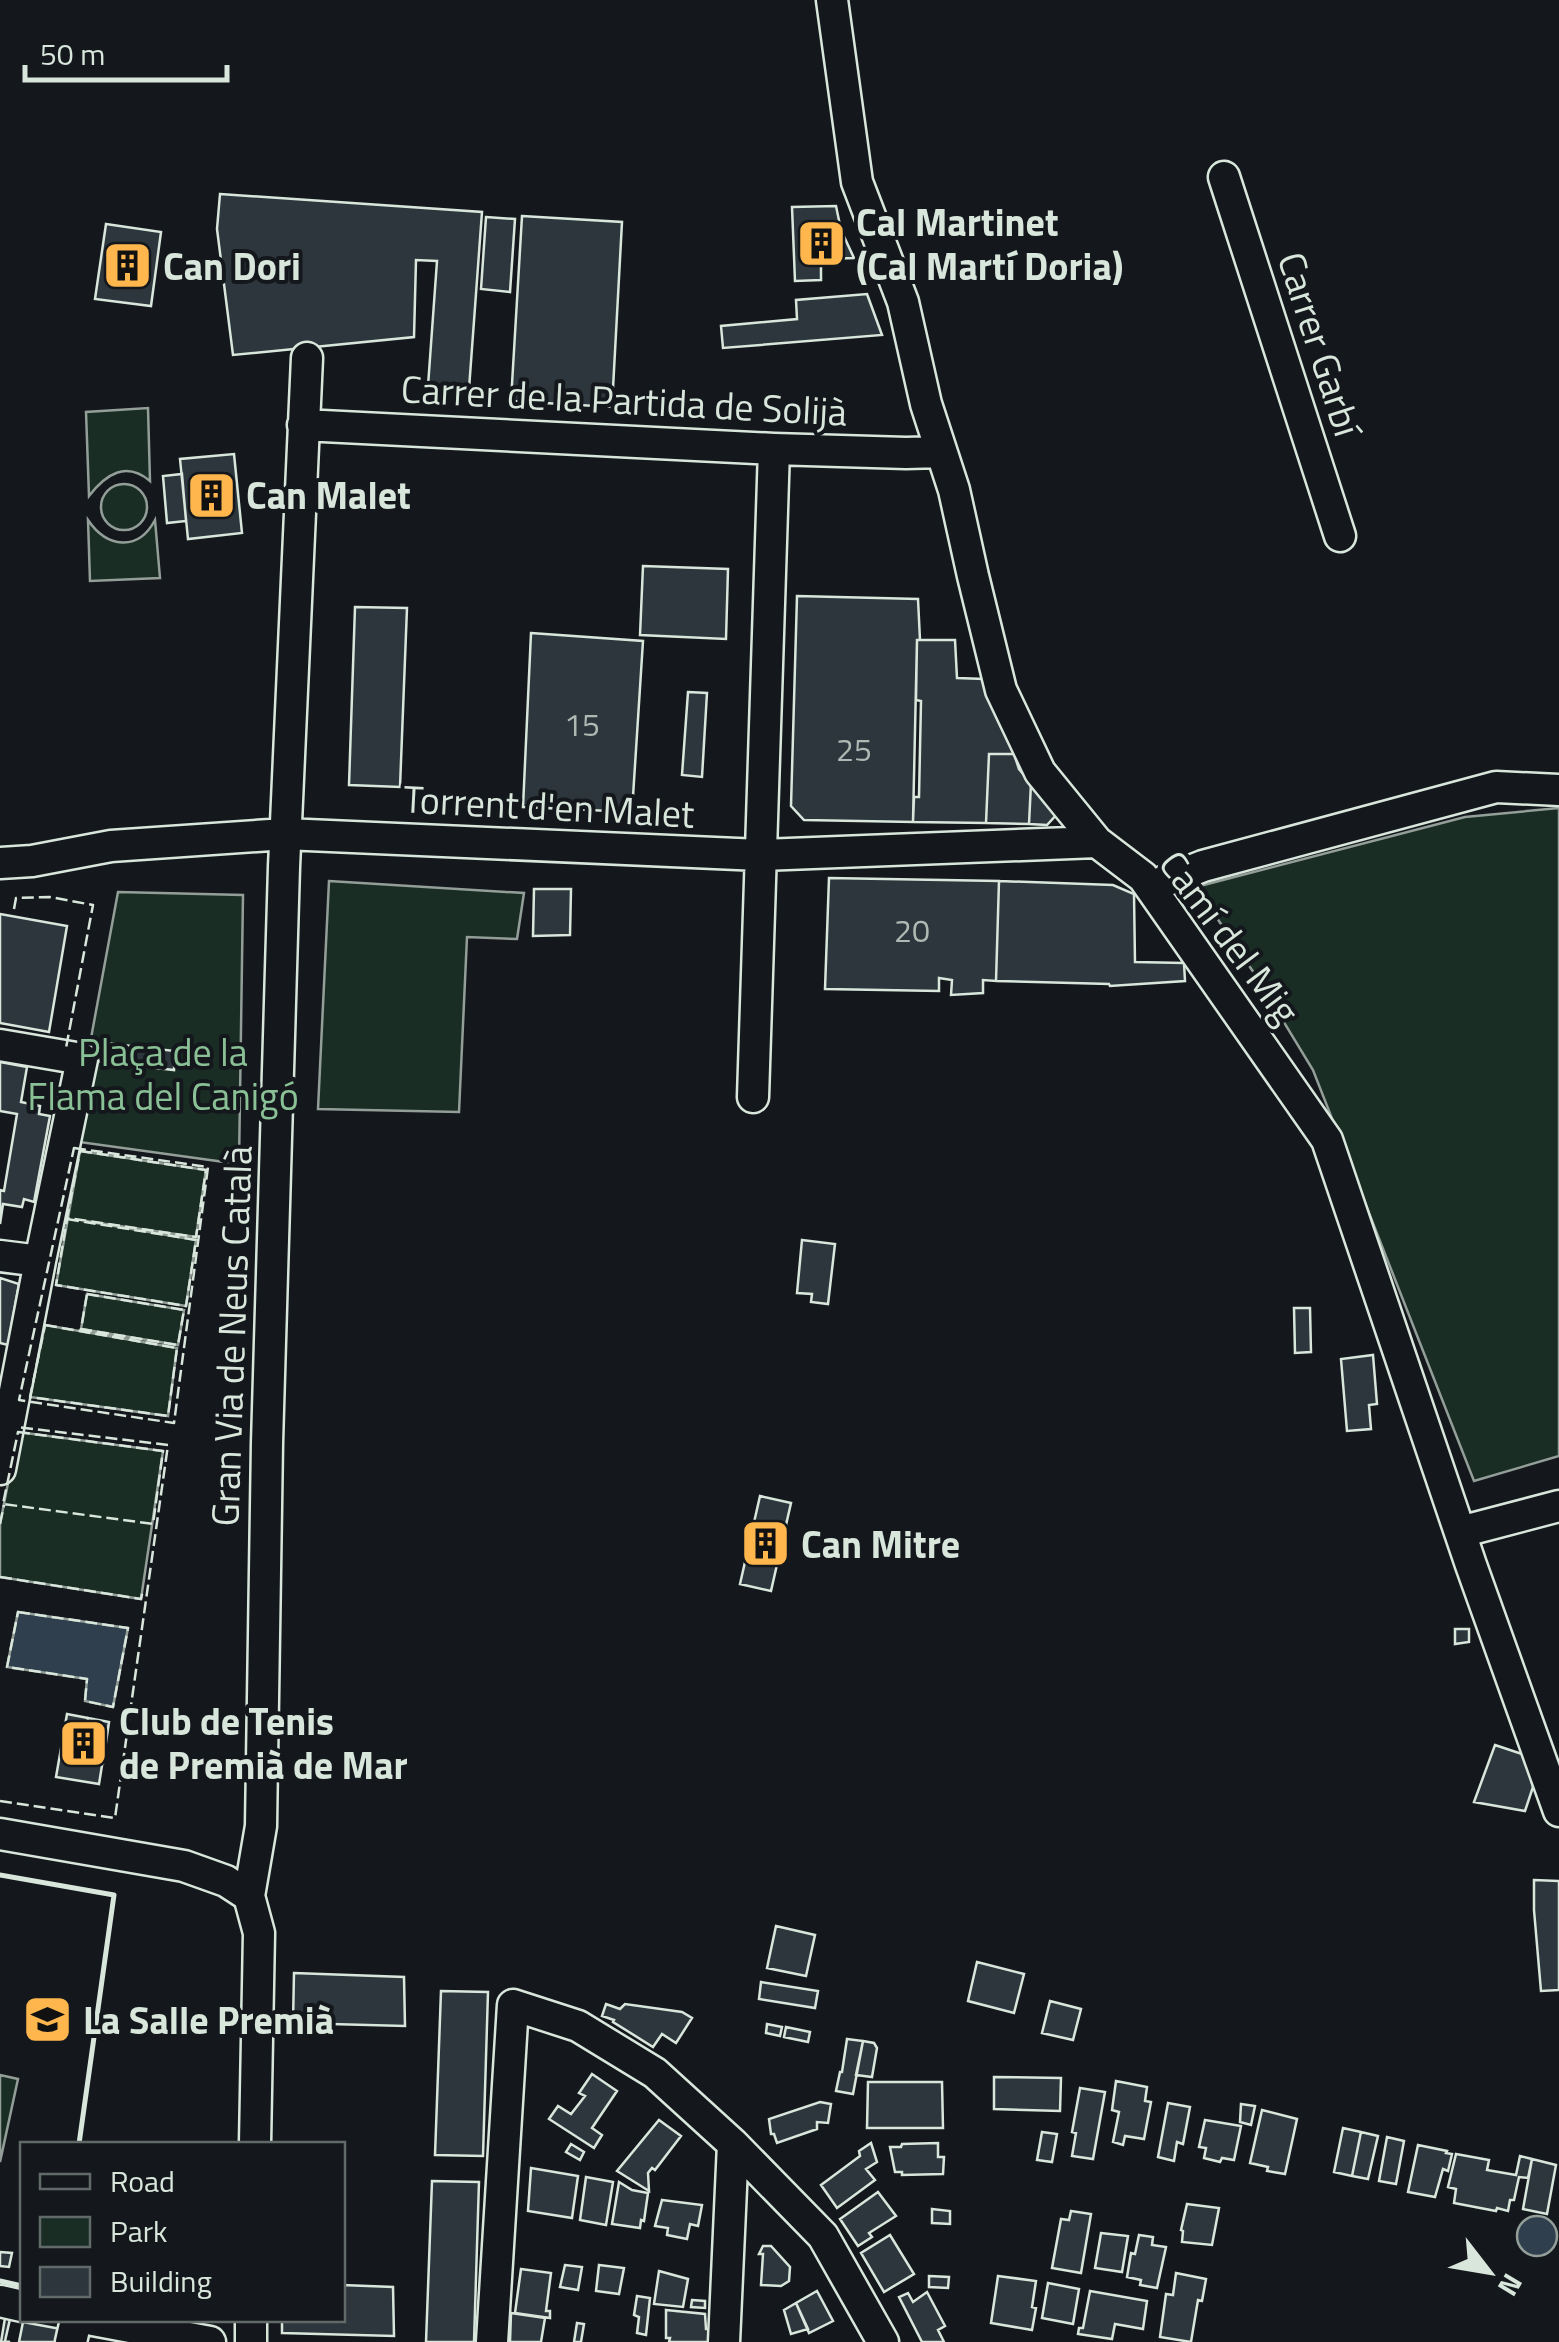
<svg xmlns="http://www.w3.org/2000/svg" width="1559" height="2342" font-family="'Titillium Web',sans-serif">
  <rect width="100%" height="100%" fill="#14181c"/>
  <path fill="#1a2d24" stroke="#939e99" stroke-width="2.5" d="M 148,408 L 150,481 C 126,461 106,474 89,496 L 86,412 Z
    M101 507a23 23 0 1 1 46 0a23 23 0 1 1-46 0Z
    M 88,520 C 107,548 138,552 155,520 L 160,578 L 90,581 Z
    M 1559,808 L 1559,1456 L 1474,1481 L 1313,1070 L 1254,973 L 1196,887 L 1465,817 Z
    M 329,881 L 524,893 L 517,939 L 467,937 L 459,1112 L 318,1109 Z
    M 118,892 L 243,895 L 239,1164 L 72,1141 Z
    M 80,1151 L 206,1170 L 196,1237 L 85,1221 L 196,1240 L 186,1306 L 56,1285 Z
    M 87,1294 L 184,1310 L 178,1345 L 81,1329 Z
    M 45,1325 L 177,1348 L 168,1416 L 30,1397 Z
    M 18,1432 L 163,1451 L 141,1599 L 0,1577 L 0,1524 Z
    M 0,2075 L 18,2079 L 0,2162 Z"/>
  <path fill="#2f3f4d" stroke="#939e99" stroke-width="2.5" d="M 18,1612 L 128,1628 L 113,1707 L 85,1701 L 87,1679 L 7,1667 Z
    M1517 2236a20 20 0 1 1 40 0a20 20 0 1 1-40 0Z"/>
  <path fill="#2c363c" stroke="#d8e6dc" stroke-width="2.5" d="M 220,194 L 482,212 L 469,389 L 428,386 L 437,261 L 416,260 L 414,337 L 233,355 L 217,229 Z
    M 836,206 L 841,230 L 854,258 L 821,259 L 821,280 L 795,281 L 792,207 Z
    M 522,216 L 622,222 L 612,407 L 511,401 Z
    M 486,217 L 515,219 L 510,292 L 481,289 Z
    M 106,224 L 161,232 L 151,306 L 95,299 Z
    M 867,294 L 882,335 L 723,348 L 721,326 L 797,319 L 796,300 Z
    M 234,454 L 242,533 L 188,539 L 180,459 Z
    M 182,474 L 186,521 L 167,523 L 163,476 Z
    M 643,566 L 728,569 L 726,639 L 640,635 Z
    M 797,596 L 918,599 L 920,640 L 917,640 L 913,822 L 804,820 L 791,806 Z
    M 355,607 L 407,608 L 400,787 L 349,785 Z
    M 531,633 L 643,641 L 632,812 L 523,807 Z
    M 917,640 L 955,640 L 957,678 L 985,679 L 1014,754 L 989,754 L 986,823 L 913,822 L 914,797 L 919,797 L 921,701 L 916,700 Z
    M 688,692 L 707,693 L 702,777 L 682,775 Z
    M 989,754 L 1014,754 L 1019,769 L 1031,783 L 1029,824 L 986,823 Z
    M 1031,783 L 1058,813 L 1047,825 L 1029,824 Z
    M 829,878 L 999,881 L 996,981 L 983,980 L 983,993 L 951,995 L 952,980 L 939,978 L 939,991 L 825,989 Z
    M 999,881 L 1113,885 L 1134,894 L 1135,962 L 1184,963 L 1185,981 L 1110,986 L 1109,984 L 996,981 Z
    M 534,889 L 571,889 L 570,935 L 533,936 Z
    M 0,914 L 67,926 L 49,1032 L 0,1023 Z
    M 97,1042 L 175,1051 L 174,1070 L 95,1061 Z
    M 0,1062 L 27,1067 L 21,1102 L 40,1106 L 39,1114 L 50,1116 L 34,1202 L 24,1199 L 22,1207 L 3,1204 L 0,1224 L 0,1190 L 4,1191 L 17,1114 L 0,1111 Z
    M 802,1240 L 835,1244 L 828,1304 L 811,1302 L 812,1294 L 797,1293 Z
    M 0,1278 L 19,1284 L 8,1345 L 0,1343 Z
    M 1294,1308 L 1310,1308 L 1311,1352 L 1295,1353 Z
    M 1373,1355 L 1377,1404 L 1369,1405 L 1371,1429 L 1347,1431 L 1341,1359 Z
    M 760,1496 L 791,1503 L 771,1591 L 740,1584 Z
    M 1455,1629 L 1469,1629 L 1469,1642 L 1455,1644 Z
    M 67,1714 L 109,1722 L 99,1784 L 56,1777 Z
    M 88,1718 L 109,1722 L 103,1763 L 81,1759 Z
    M 1495,1745 L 1525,1755 L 1533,1787 L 1525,1811 L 1474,1802 Z
    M 1534,1880 L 1559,1881 L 1559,1990 L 1541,1991 L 1534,1910 Z
    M 776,1926 L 815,1935 L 806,1976 L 767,1968 Z
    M 977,1962 L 1024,1974 L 1014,2013 L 968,2001 Z
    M 294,1973 L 404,1977 L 405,2026 L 293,2023 Z
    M 761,1982 L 818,1991 L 815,2008 L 759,1999 Z
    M 441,1991 L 488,1992 L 483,2156 L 435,2155 Z
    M 1050,2001 L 1081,2009 L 1073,2040 L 1042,2033 Z
    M 606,2004 L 620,2009 L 625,2004 L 682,2012 L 692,2018 L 676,2043 L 662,2034 L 653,2047 L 613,2022 L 614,2020 L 602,2016 Z
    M 767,2024 L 782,2027 L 780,2036 L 766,2033 Z
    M 786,2027 L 810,2032 L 808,2042 L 784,2037 Z
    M 847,2039 L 863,2041 L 853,2094 L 836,2091 L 840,2072 L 842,2072 Z
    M 863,2041 L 874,2043 L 877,2048 L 872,2077 L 856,2075 Z
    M 592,2074 L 617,2091 L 592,2128 L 602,2135 L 594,2148 L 549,2119 L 558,2106 L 571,2114 L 585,2096 L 579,2093 Z
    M 994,2077 L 1061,2078 L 1060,2111 L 994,2109 Z
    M 1116,2081 L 1147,2087 L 1145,2101 L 1151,2102 L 1144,2139 L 1125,2136 L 1123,2145 L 1113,2142 L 1119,2112 L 1112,2110 Z
    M 868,2082 L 942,2082 L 943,2128 L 867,2128 Z
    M 1080,2088 L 1105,2092 L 1093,2159 L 1072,2156 L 1076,2133 L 1072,2132 Z
    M 820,2102 L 831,2104 L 828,2123 L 817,2122 L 817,2129 L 777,2143 L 774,2134 L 771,2134 L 769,2119 Z
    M 1168,2103 L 1190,2107 L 1183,2144 L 1177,2142 L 1174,2161 L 1158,2157 Z
    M 1241,2104 L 1255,2106 L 1251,2125 L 1240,2122 Z
    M 1262,2110 L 1297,2119 L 1285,2174 L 1267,2171 L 1268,2167 L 1250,2163 Z
    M 659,2120 L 681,2136 L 655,2170 L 652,2168 L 648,2173 L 649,2191 L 617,2171 Z
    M 1205,2120 L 1241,2126 L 1234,2160 L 1222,2158 L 1220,2162 L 1204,2158 L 1206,2148 L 1199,2147 Z
    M 1343,2128 L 1361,2132 L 1352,2176 L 1334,2172 Z
    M 1042,2132 L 1057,2134 L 1052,2162 L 1037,2160 Z
    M 1361,2132 L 1378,2136 L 1368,2179 L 1352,2176 Z
    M 1387,2137 L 1404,2141 L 1396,2184 L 1379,2181 Z
    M 871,2143 L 877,2162 L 866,2169 L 875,2180 L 837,2208 L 821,2185 L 860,2156 L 859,2151 Z
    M 938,2143 L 938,2157 L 944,2157 L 943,2174 L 902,2175 L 902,2172 L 895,2172 L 890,2147 L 901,2147 L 902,2144 Z
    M 571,2144 L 584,2152 L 580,2160 L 566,2152 Z
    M 1418,2145 L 1447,2151 L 1446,2153 L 1452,2154 L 1448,2171 L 1443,2169 L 1435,2197 L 1408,2192 Z
    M 1456,2154 L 1489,2160 L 1487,2170 L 1516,2175 L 1520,2156 L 1532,2159 L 1528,2178 L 1519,2177 L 1514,2200 L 1510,2200 L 1508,2211 L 1497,2208 L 1496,2211 L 1454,2203 L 1456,2189 L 1448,2187 Z
    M 1532,2159 L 1556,2165 L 1547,2214 L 1523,2209 Z
    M 531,2168 L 578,2176 L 572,2218 L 528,2211 Z
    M 586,2177 L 613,2182 L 606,2225 L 580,2220 Z
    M 432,2181 L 479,2182 L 474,2342 L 426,2342 Z
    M 619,2182 L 632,2190 L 648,2193 L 644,2221 L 641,2220 L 640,2228 L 612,2224 Z
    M 878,2192 L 896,2216 L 869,2233 L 872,2237 L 858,2246 L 840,2219 Z
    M 662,2200 L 702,2205 L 698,2226 L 690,2224 L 687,2239 L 667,2235 L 668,2228 L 655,2226 Z
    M 1187,2204 L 1219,2208 L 1212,2245 L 1182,2242 L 1183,2231 L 1181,2230 Z
    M 932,2209 L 950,2211 L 950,2224 L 932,2223 Z
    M 1071,2211 L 1091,2214 L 1081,2273 L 1052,2268 L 1061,2219 L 1069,2220 Z
    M 1101,2233 L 1128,2236 L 1122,2272 L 1095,2268 Z
    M 890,2235 L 914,2274 L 884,2292 L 861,2253 Z
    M 1139,2235 L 1153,2237 L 1152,2245 L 1166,2247 L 1157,2288 L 1140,2285 L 1141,2280 L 1127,2277 L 1131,2253 L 1135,2254 Z
    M 763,2246 L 771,2246 L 790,2267 L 789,2281 L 781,2286 L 761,2285 L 763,2254 L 759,2254 Z
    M 0,2252 L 12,2253 L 9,2267 L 0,2266 Z
    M 565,2265 L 582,2267 L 578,2290 L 560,2287 Z
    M 599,2265 L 624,2268 L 619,2294 L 596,2291 Z
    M 521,2269 L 551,2273 L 546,2311 L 550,2311 L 550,2318 L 515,2313 Z
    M 659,2271 L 688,2279 L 683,2307 L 654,2304 Z
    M 1176,2273 L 1206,2279 L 1202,2301 L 1198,2300 L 1191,2342 L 1160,2337 L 1166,2294 L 1173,2295 Z
    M 929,2276 L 949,2277 L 948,2288 L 929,2287 Z
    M 998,2276 L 1036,2281 L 1032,2307 L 1036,2308 L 1032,2330 L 991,2323 Z
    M 1048,2283 L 1079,2289 L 1073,2324 L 1042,2318 Z
    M 342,2285 L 393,2287 L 394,2336 L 282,2333 L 282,2320 L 342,2320 Z
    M 817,2291 L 833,2321 L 809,2333 L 796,2303 Z
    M 1090,2291 L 1147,2301 L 1143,2329 L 1115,2324 L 1112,2339 L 1078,2334 L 1079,2328 L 1083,2328 Z
    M 927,2292 L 945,2326 L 938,2330 L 944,2342 L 922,2342 L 899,2297 L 908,2293 L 913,2302 Z
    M 637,2296 L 650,2298 L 646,2335 L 637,2333 L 639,2317 L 634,2315 Z
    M 692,2300 L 705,2301 L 705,2308 L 691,2307 Z
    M 796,2303 L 808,2329 L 791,2334 L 784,2310 Z
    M 666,2310 L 705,2314 L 706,2329 L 712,2329 L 711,2342 L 669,2342 L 670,2338 L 666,2338 Z
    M 511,2313 L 545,2318 L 541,2342 L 510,2342 Z
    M 5,2318 L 10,2319 L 5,2341 L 10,2342 L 1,2342 Z
    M 23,2322 L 66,2330 L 63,2342 L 19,2342 Z
    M 577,2323 L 584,2324 L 581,2342 L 574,2342 Z"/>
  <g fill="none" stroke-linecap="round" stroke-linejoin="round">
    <defs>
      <path id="minor" d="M 832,0 L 857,182 L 903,302 L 926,404 L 954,490 L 973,576 L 1001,690 L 1040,772 L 1097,842 L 1143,877 L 1327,1140 L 1471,1565 L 1559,1811
        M 1224,177 L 1340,536
        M 303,425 L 774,449 L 906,453 L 941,452
        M 0,863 L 32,861 L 111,846 L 285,834 L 760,855 L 1097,842
        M 1150,887 L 1203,866 L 1496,787 L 1559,790
        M 0,1045 L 82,1059 L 40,1261 L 0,1469
        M 753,1097 L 774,449
        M 0,1256 L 40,1261
        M 1460,1532 L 1559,1506
        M 0,1834 L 184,1866 L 226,1881 L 249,1896
        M 249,1896 L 261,1826 L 267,1443 L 284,867 L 307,358
        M 249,1896 L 259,1933 L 255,2144
        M 0,2301 L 22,2306
        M 93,2320 L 210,2342
        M 71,2342 L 76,2320
        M 251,2342 L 251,2320
        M 492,2342 L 513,2005 L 578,2026 L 655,2073 L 733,2144 L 823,2236 L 883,2342
        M 724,2342 L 733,2144"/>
    </defs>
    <use href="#minor" stroke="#d8e6dc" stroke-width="35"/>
    <use href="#minor" stroke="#14181c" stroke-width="30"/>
    <path stroke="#d8e6dc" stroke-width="2.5" stroke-dasharray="12 5" stroke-linecap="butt" d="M 14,909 L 16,898 L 50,897 L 93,905 L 66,1048
      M 74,1148 L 208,1167 L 174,1423 L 19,1400 Z
      M 80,1151 L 206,1170 L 196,1237 L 67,1218 Z
      M 67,1219 L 196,1240 L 186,1306 L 56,1285 Z
      M 87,1294 L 184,1310 L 178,1345 L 81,1329 Z
      M 45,1325 L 177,1348 L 168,1416 L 30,1397 Z
      M 18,1432 L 163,1451 L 153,1524 L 3,1504 Z
      M 0,1524 L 4,1505
      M 0,1577 L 141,1599 L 143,1590
      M 18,1612 L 128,1628 L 113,1707 L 85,1701 L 87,1679 L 7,1667 Z
      M 0,1801 L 115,1818 L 168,1445 L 17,1427"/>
    <path stroke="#d8e6dc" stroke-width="5" d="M 0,1875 L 114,1895 L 79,2144
      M 0,2281 L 22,2286"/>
  </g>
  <defs>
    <symbol id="building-square" viewBox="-11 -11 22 22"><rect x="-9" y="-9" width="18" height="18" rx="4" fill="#ffb74d" stroke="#14181c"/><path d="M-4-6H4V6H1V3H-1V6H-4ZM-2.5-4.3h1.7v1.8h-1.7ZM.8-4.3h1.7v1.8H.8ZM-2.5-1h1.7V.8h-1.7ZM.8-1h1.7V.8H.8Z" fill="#111"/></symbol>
    <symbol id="school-square" viewBox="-11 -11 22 22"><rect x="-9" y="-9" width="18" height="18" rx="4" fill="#ffb74d" stroke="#14181c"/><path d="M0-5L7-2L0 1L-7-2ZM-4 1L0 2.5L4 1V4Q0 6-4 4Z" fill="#111"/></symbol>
  </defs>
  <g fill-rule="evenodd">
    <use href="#building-square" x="794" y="216" width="55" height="55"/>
    <use href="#building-square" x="100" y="238" width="55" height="55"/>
    <use href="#building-square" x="184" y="468" width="55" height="55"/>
    <use href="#building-square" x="738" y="1516" width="55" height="55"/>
    <use href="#building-square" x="56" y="1716" width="55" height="55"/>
    <use href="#school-square" x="20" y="1992" width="55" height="55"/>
  </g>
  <g text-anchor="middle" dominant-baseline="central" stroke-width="8" stroke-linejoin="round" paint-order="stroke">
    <g font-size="32" fill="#adbab4">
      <text x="582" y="724">15</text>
      <text x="854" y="749">25</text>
      <text x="912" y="930">20</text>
    </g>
    <g font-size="38" font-weight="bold" fill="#d8e6dc" stroke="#14181c" text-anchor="start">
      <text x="856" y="222">Cal Martinet<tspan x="856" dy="44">(Cal Martí Doria)</tspan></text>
      <text x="163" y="266">Can Dori</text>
      <text x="246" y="495">Can Malet</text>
      <text x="801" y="1544">Can Mitre</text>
      <text x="119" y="1721">Club de Tenis<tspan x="119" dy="44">de Premià de Mar</tspan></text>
      <text x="83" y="2020">La Salle Premià</text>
    </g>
    <g font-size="38" fill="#d8e6dc" stroke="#14181c">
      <text transform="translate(1320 344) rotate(72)">Carrer Garbí</text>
      <text transform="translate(624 400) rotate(3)">Carrer de la Partida de Solijà</text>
      <text transform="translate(549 806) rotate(3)">Torrent d'en Malet</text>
      <text transform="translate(1230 937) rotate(53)">Camí del Mig</text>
      <text transform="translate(231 1336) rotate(-88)">Gran Via de Neus Català</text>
    </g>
    <g font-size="38" fill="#8ac095" stroke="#14181c">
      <text x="163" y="1052">Plaça de la<tspan x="163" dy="44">Flama del Canigó</tspan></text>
    </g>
  </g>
  <rect x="20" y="2142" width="325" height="180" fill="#14181c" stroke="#626a69" stroke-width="2.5"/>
  <rect x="40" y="2174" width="50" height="15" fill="#14181c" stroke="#626a69" stroke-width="2.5"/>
  <text x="110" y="2192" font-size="30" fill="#d8e6dc">Road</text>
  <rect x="40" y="2217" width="50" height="30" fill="#1a2d24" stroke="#626a69" stroke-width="2.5"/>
  <text x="110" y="2242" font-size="30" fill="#d8e6dc">Park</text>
  <rect x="40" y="2267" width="50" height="30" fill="#2c363c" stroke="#626a69" stroke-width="2.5"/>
  <text x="110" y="2292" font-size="30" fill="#d8e6dc">Building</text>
  <g transform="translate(1489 2272) rotate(121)" stroke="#14181c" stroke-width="8" paint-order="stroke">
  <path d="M0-8L18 38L0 25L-18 38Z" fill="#d8e6dc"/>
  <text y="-15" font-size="28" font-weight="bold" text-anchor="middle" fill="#d8e6dc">N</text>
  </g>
  <path d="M25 65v15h202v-15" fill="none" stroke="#d8e6dc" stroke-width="5"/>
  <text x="40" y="65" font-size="30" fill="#d8e6dc" stroke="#14181c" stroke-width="8" paint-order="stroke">50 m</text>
</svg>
